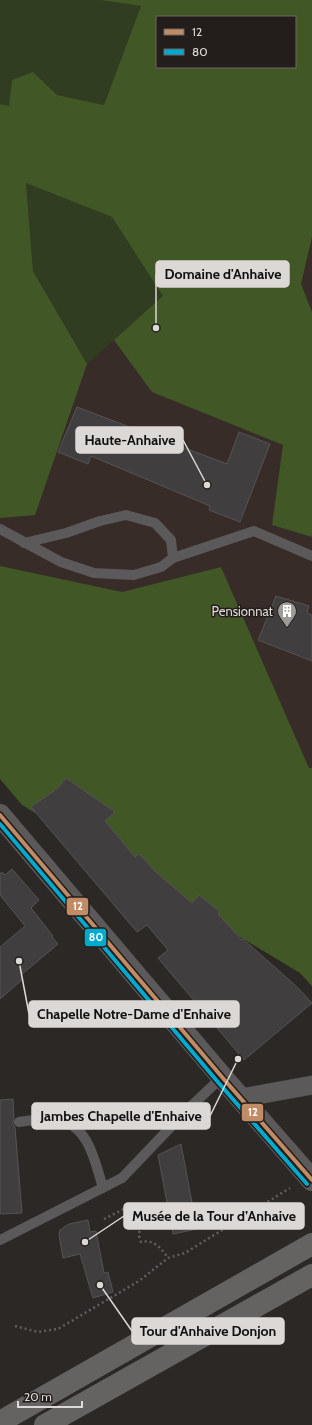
<svg xmlns="http://www.w3.org/2000/svg" width="312" height="1425" font-family="Cabin,sans-serif">
  <rect width="100%" height="100%" fill="#2b2826"/>
  <path fill="#372c28" d="M 312,0 L 312,770 L 169,698 L 0,589 L 0,7 L 157,67 L 295,67 L 295,17 Z"/>
  <path fill="#303d20" d="M 0,0 L 100,0 L 142,6 L 104,105 L 57,95 L 33,73 L 9,107 L 0,104 Z
    M 26,183 L 112,217 L 164,296 L 87,364 L 33,271 Z"/>
  <path fill="#415726" fill-rule="evenodd" d="M 100,0 L 312,0 L 312,237 L 301,284 L 312,312 L 312,537 L 272,525 L 283,445 L 152,392 L 114,340 L 163,296 L 112,217 L 26,183 L 33,271 L 87,364 L 35,515 L 0,518 L 0,104 L 9,106 L 12,80 L 33,72 L 57,95 L 104,105 L 141,6 ZM 157,17 L 295,17 L 295,67 L 157,67 Z
    M 0,566 L 122,592 L 221,567 L 309,768 L 312,768 L 312,986 L 300,973 L 22,805 L 0,779 Z"/>
  <path fill="#403e3e" stroke="#555354" d="M 77,407 L 227,464 L 239,432 L 270,444 L 240,522 L 209,510 L 210,506 L 91,456 L 88,464 L 58,452 Z
    M 276,596 L 309,606 L 307,613 L 312,615 L 312,661 L 258,640 Z
    M 66,778 L 115,812 L 105,821 L 135,857 L 139,854 L 157,873 L 192,903 L 199,895 L 220,912 L 218,914 L 242,940 L 243,939 L 295,985 L 312,1003 L 244,1060 L 158,958 L 168,950 L 147,925 L 137,932 L 31,807 L 58,788 Z
    M 12,869 L 39,900 L 31,908 L 53,936 L 52,937 L 58,944 L 21,975 L 23,979 L 0,999 L 0,947 L 25,926 L 0,895 L 0,874 L 2,872 L 5,875 Z
    M 13,1099 L 14,1118 L 13,1123 L 15,1127 L 22,1213 L 0,1214 L 0,1100 Z
    M 181,1144 L 197,1229 L 173,1234 L 158,1155 Z
    M 88,1220 L 90,1232 L 96,1231 L 104,1273 L 108,1272 L 113,1292 L 93,1298 L 80,1254 L 63,1258 L 59,1235 L 60,1230 L 69,1224 Z"/>
  <g fill="none" stroke-linecap="round" stroke-linejoin="round">
    <path stroke="#615f5e" stroke-width="2.5" stroke-dasharray="2 3" stroke-linecap="butt" d="M 104,1219 L 134,1204
      M 140,1226 L 139,1236 L 141,1242 C 154,1239 162,1249 168,1258
      M 15,1326 L 38,1332 L 58,1329 L 139,1281 L 168,1258 L 185,1253 L 290,1188"/>
    <path stroke="#5b5959" stroke-width="10" d="M 0,529 L 61,562 L 94,573 L 134,575 L 161,567 L 173,558 L 171,540 L 155,523 L 126,515 L 100,521 L 66,533 L 24,543
      M 173,558 L 254,531 L 312,556
      M 19,1122 C 32,1120 46,1118 59,1120 C 89,1126 95,1162 103,1188
      M 0,1240 L 122,1178 L 186,1111 L 222,1077"/>
    <path stroke="#5b5959" stroke-width="19" d="M 241,1098 L 312,1085"/>
    <path stroke="#5b5959" stroke-width="22" d="M 0,815 L 222,1077 L 312,1180"/>
    <path stroke="#656362" stroke-width="22" d="M 0,1422 L 312,1244
      M 45,1425 L 312,1275"/>
    <defs>
      <path id="bus-1" d="M 0,815 L 222,1077 L 312,1180"/>
      <path id="bus-2" d="M 0,824 L 217,1081 L 307,1184"/>
    </defs>
    <use href="#bus-1" stroke="#231e1b" stroke-width="7"/>
    <use href="#bus-2" stroke="#231e1b" stroke-width="7"/>
    <use href="#bus-1" stroke="#c18c65" stroke-width="4"/>
    <use href="#bus-2" stroke="#00a9ce" stroke-width="4"/>
  </g>
  <defs>
    <symbol id="building-pin" viewBox="-11 -11 22 30"><path d="M0 17L-7.5 6A9.5 9.5 0 1 1 7.5 6Z" fill="#9e9a98" stroke="#231e1b"/><path d="M-4-6H4V6H1V3H-1V6H-4ZM-2.5-4.3h1.7v1.8h-1.7ZM.8-4.3h1.7v1.8H.8ZM-2.5-1h1.7V.8h-1.7ZM.8-1h1.7V.8H.8Z" fill="#fff"/></symbol>
  </defs>
  <g fill-rule="evenodd">
    <use href="#building-pin" x="276" y="600" width="22" height="30"/>
  </g>
  <g text-anchor="middle" dominant-baseline="central" stroke-width="3" stroke-linejoin="round" paint-order="stroke">
    <g font-size="13" fill="#dcd8d6" stroke="#231e1b" text-anchor="end">
      <text x="273" y="611">Pensionnat</text>
    </g>
  </g>
  <path fill="none" stroke="#dcd8d6" stroke-width="1.5" d="M156 328L156 274M207 485L183 440M19 961L29 1014M238 1059L210 1116M85 1242L124 1216M100 1285L132 1331"/>
  <g fill="#dcd8d6" stroke="#231e1b" stroke-width="1.5">
    <circle cx="156" cy="328" r="4"/>
    <circle cx="207" cy="485" r="4"/>
    <circle cx="19" cy="961" r="4"/>
    <circle cx="238" cy="1059" r="4"/>
    <circle cx="85" cy="1242" r="4"/>
    <circle cx="100" cy="1285" r="4"/>
  </g>
  <g fill="#dcd8d6" stroke="#dcd8d6" stroke-width="1.5">
    <rect x="156" y="261" width="133" height="26" rx="4"/>
    <rect x="76" y="427" width="107" height="26" rx="4"/>
    <rect x="29" y="1001" width="210" height="26" rx="4"/>
    <rect x="32" y="1103" width="178" height="26" rx="4"/>
    <rect x="124" y="1203" width="180" height="26" rx="4"/>
    <rect x="132" y="1318" width="152" height="26" rx="4"/>
  </g>
  <g font-size="14" text-anchor="middle" font-weight="bold" fill="#111">
    <text x="223" y="279">Domaine d'Anhaive</text>
    <text x="130" y="445">Haute-Anhaive</text>
    <text x="134" y="1019">Chapelle Notre-Dame d'Enhaive</text>
    <text x="121" y="1121">Jambes Chapelle d'Enhaive</text>
    <text x="214" y="1221">Musée de la Tour d’Anhaive</text>
    <text x="208" y="1336">Tour d'Anhaive Donjon</text>
  </g>
  <g stroke="#231e1b" stroke-width="1.5">
    <rect x="66" y="897" width="23" height="19" rx="4" fill="#c18c65"/>
    <rect x="84" y="928" width="23" height="19" rx="4" fill="#00a9ce"/>
    <rect x="241" y="1103" width="23" height="19" rx="4" fill="#c18c65"/>
  </g>
  <g font-size="11" text-anchor="middle" font-weight="bold" fill="#fff">
    <text x="78" y="910">12</text>
    <text x="96" y="941">80</text>
    <text x="253" y="1116">12</text>
  </g>
  <rect x="156" y="16" width="140" height="52" fill="#231e1b" stroke="#6d6866"/>
  <rect x="164" y="29" width="20" height="6" fill="#c18c65" stroke="#6d6866"/>
  <text x="192" y="36" font-size="12" fill="#dcd8d6">12</text>
  <rect x="164" y="49" width="20" height="6" fill="#00a9ce" stroke="#6d6866"/>
  <text x="192" y="56" font-size="12" fill="#dcd8d6">80</text>
  <path d="M18 1401v6h64v-6" fill="none" stroke="#dcd8d6" stroke-width="2"/>
  <text x="24" y="1401" font-size="12" fill="#dcd8d6" stroke="#231e1b" stroke-width="3" paint-order="stroke">20 m</text>
</svg>
